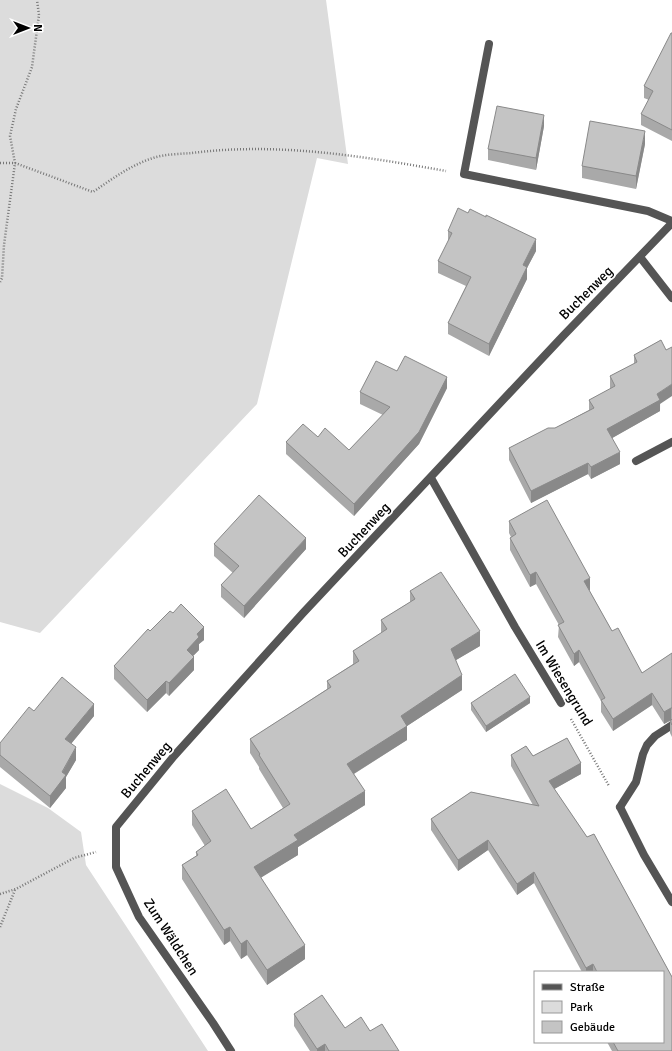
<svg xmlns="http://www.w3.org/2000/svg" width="672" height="1051" font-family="Signika,sans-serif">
  <rect width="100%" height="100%" fill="#fff"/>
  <path fill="#dcdcdc" d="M 0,0 L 326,0 L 348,164 L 317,158 L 257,404 L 40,633 L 0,622 Z
    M 0,784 L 48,808 L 81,832 L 86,865 L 208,1051 L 0,1051 Z"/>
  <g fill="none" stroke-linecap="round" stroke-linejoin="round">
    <path stroke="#777" stroke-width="2.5" stroke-dasharray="1 2" stroke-linecap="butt" d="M 0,163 L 15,163 L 93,192 C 112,179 131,165 153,158 C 165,154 180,154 192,153 C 277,142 362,156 446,171
      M 0,282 L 2,278 L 4,245 L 15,163 L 10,136 L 16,109 L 32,67 L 39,15 L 37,0
      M 571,719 L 609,786
      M 0,894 L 16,889 L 74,858 L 96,852
      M 0,927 L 15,890"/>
    <path stroke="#555" stroke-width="8" d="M 489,44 L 464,174 L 648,211 L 672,221
      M 620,807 L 636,782 L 643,754 L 647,745 L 655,736 L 672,725"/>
    <path stroke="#555" stroke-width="8" d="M 640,257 L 672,298
      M 636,461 L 672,442
      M 431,478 L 515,627 L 561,703
      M 620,807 L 644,855 L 672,902
      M 231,1051 L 213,1023 L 139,917 L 116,867 L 116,827 L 174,756 L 303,613 L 563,336 L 672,223"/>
  </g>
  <path fill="#a9a9a9" d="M 672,33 L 672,141 L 641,125 L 641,114 L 649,100 L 644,98 L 644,86 Z
    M 544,126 L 536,170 L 488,160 L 488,149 Z
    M 645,144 L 636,189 L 582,178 L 582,166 Z
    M 448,231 L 536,251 L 527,268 L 527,279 L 489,356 L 448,334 L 448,323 L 466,286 L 438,273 L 438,261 L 448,242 Z
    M 661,340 L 660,411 L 612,438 L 620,464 L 591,479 L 588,474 L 531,503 L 509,460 L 509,448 L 555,428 L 589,410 L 589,400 L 610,389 L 610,376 L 634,364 L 634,355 Z
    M 397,371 L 447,388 L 419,444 L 354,516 L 286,454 L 286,442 L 318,437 L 349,450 L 383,415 L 360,404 L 360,392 Z
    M 509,521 L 590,590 L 589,590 L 612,631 L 642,673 L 672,653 L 672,737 L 670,733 L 670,721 L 672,720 L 664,724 L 652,705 L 613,731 L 601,712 L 601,701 L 579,662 L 574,666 L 558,637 L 559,625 L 536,584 L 530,587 L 510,550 L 510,538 L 511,537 L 509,533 Z
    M 214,544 L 306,549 L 244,618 L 221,597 L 221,585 L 233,573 L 214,556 Z
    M 410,591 L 480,646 L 456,660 L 462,690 L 407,726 L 407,740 L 354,774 L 365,805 L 298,847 L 298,855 L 261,877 L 305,959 L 267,985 L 247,955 L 241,959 L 230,941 L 224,945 L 182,879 L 182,865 L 196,856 L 196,852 L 205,846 L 192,825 L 192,811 L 251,829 L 283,808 L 259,769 L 259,767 L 250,753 L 250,739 L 327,689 L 327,681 L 353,664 L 353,651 L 381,633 L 381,620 L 410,602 Z
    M 150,631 L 204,640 L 199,644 L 199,650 L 193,656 L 194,670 L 169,696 L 166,693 L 147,712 L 114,679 L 114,666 Z
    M 471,703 L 530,703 L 486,732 L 471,710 Z
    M 34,711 L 94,716 L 71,744 L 76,760 L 66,777 L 66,788 L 50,808 L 0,767 L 0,743 Z
    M 567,738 L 581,763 L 581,774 L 554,789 L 587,837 L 594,834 L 672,977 L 672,1051 L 612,1051 L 607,1042 L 663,1042 L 663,972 L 582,972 L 534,883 L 517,895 L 488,850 L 458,871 L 431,830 L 431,819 L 471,792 L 533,805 L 511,766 L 511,755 L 526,746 L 533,756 Z
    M 294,1014 L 345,1028 L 370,1031 L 399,1051 L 310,1051 L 294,1026 Z"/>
  <path fill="#898989" d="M 544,115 L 544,126 L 536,170 L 536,158 Z
    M 645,131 L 645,144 L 636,189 L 636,176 Z
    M 536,239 L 536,251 L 527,268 L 527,279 L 489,356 L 489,344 L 523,265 Z
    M 447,377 L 447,388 L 419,444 L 354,516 L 354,504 Z
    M 672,384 L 672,396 L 660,404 L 660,411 L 607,441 L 607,429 L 657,394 Z
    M 620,452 L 620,464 L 591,479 L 591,467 Z
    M 588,463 L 588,474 L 531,503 L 531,491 Z
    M 306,538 L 306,549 L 244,618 L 244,606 Z
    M 536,572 L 536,584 L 530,587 L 530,575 Z
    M 590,578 L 590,590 L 584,593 L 584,581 Z
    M 204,627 L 204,640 L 199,644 L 199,650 L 187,662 L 187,650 L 197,634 Z
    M 480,631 L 480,646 L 451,663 L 451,649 Z
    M 579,650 L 579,662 L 574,666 L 574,654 Z
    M 194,657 L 194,670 L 169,696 L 169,683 Z
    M 462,675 L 462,690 L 407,726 L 407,740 L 347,778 L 347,764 L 401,716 Z
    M 166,681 L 166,693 L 147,712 L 147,700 Z
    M 652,693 L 652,705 L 613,731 L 613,719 Z
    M 530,697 L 530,703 L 486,732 L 486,726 Z
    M 94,704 L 94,716 L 65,751 L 65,739 Z
    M 671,708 L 671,720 L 664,724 L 664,712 Z
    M 76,747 L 76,760 L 66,777 L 66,788 L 50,808 L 50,796 Z
    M 581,763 L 581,774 L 549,792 L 549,781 Z
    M 365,791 L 365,805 L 298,847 L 298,855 L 254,882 L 254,867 L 294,835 Z
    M 488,840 L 488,850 L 458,871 L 458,860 Z
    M 534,872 L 534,883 L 517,895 L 517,884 Z
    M 230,927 L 230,941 L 224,945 L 224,930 Z
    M 247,940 L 247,955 L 241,959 L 241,944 Z
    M 305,945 L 305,959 L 267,985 L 267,970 Z
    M 593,964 L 593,972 L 586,972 L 586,968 Z
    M 325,1044 L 325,1051 L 317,1051 L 317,1049 Z"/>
  <path fill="#c4c4c4" stroke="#898989" d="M 671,33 L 672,33 L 672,130 L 641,114 L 653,91 L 644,86 Z
    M 497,106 L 544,115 L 536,158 L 488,149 Z
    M 590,121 L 645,131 L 636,176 L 582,166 Z
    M 458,208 L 468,213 L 470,209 L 486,217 L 486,215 L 536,239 L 523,265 L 527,267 L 489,344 L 448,323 L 471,277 L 438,261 L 452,233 L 448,231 Z
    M 661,340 L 666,350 L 672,347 L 672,384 L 657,394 L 660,400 L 607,429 L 620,452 L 591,467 L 588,463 L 531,491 L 509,448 L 548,428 L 555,428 L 594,408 L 589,400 L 615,386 L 610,376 L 637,362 L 634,355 Z
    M 405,356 L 447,377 L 419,432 L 354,504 L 286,442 L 303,424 L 318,437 L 325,428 L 349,450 L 390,407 L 360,392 L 376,361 L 397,371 Z
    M 259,495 L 306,538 L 244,606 L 221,585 L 239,566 L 214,544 Z
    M 547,500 L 590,578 L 584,581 L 612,631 L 618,628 L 642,673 L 672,653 L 672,708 L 671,708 L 664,712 L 652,693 L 613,719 L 601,700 L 605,698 L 579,650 L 574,654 L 558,625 L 564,622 L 536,572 L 530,575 L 510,538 L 516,534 L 509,521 Z
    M 441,572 L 480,631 L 451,649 L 462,675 L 401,716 L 407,726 L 347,764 L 365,791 L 294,835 L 298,840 L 254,867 L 305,945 L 267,970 L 247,940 L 241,944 L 230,927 L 224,930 L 182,865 L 198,855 L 196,852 L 211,841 L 192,811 L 226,789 L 251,829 L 290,804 L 259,755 L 260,754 L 250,739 L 331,687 L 327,681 L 359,661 L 353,651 L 387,629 L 381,620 L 415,599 L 410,591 Z
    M 181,604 L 204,627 L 197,634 L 199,637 L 187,650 L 194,657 L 169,683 L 166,681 L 147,700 L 114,666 L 148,629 L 150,631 L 170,611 L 173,613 Z
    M 515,674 L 530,697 L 486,726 L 471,703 Z
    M 62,677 L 94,704 L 65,739 L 76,747 L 62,772 L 66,775 L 50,796 L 0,755 L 0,743 L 29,707 L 34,711 Z
    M 672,719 L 672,725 L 670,721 Z
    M 567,738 L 581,763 L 549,781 L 587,837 L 594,834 L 672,977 L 672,1051 L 618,1051 L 613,1042 L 663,1042 L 663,972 L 597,972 L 593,964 L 586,968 L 534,872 L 517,884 L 488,840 L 458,860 L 431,819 L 471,792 L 539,806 L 511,755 L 526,746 L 533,756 Z
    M 322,995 L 345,1028 L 361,1017 L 370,1031 L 382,1024 L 399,1051 L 329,1051 L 325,1044 L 317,1049 L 294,1014 Z"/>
  <g text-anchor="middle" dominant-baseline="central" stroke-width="3.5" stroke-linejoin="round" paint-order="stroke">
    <g font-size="14" fill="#000" stroke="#fff">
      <text transform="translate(586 293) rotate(-45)">Buchenweg</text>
      <text transform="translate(364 530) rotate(-47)">Buchenweg</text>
      <text transform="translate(564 683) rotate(59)">Im Wiesengrund</text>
      <text transform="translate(146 770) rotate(-50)">Buchenweg</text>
      <text transform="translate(171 937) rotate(57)">Zum Wäldchen</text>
    </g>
  </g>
  <rect x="534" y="971" width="130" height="72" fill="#ffffff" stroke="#999999"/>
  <rect x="542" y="984" width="20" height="6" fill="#555555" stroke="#999999"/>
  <text x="570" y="991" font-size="12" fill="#000000">Straße</text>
  <rect x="542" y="1001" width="20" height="12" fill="#dcdcdc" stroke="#999999"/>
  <text x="570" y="1011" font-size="12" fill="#000000">Park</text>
  <rect x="542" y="1021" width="20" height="12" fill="#c4c4c4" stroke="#999999"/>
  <text x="570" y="1031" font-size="12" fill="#000000">Gebäude</text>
  <g transform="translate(28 28) rotate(90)" stroke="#ffffff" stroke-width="3" paint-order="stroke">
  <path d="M0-3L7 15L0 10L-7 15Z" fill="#000000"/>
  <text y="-6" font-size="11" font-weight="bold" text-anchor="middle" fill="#000000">N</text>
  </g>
</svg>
